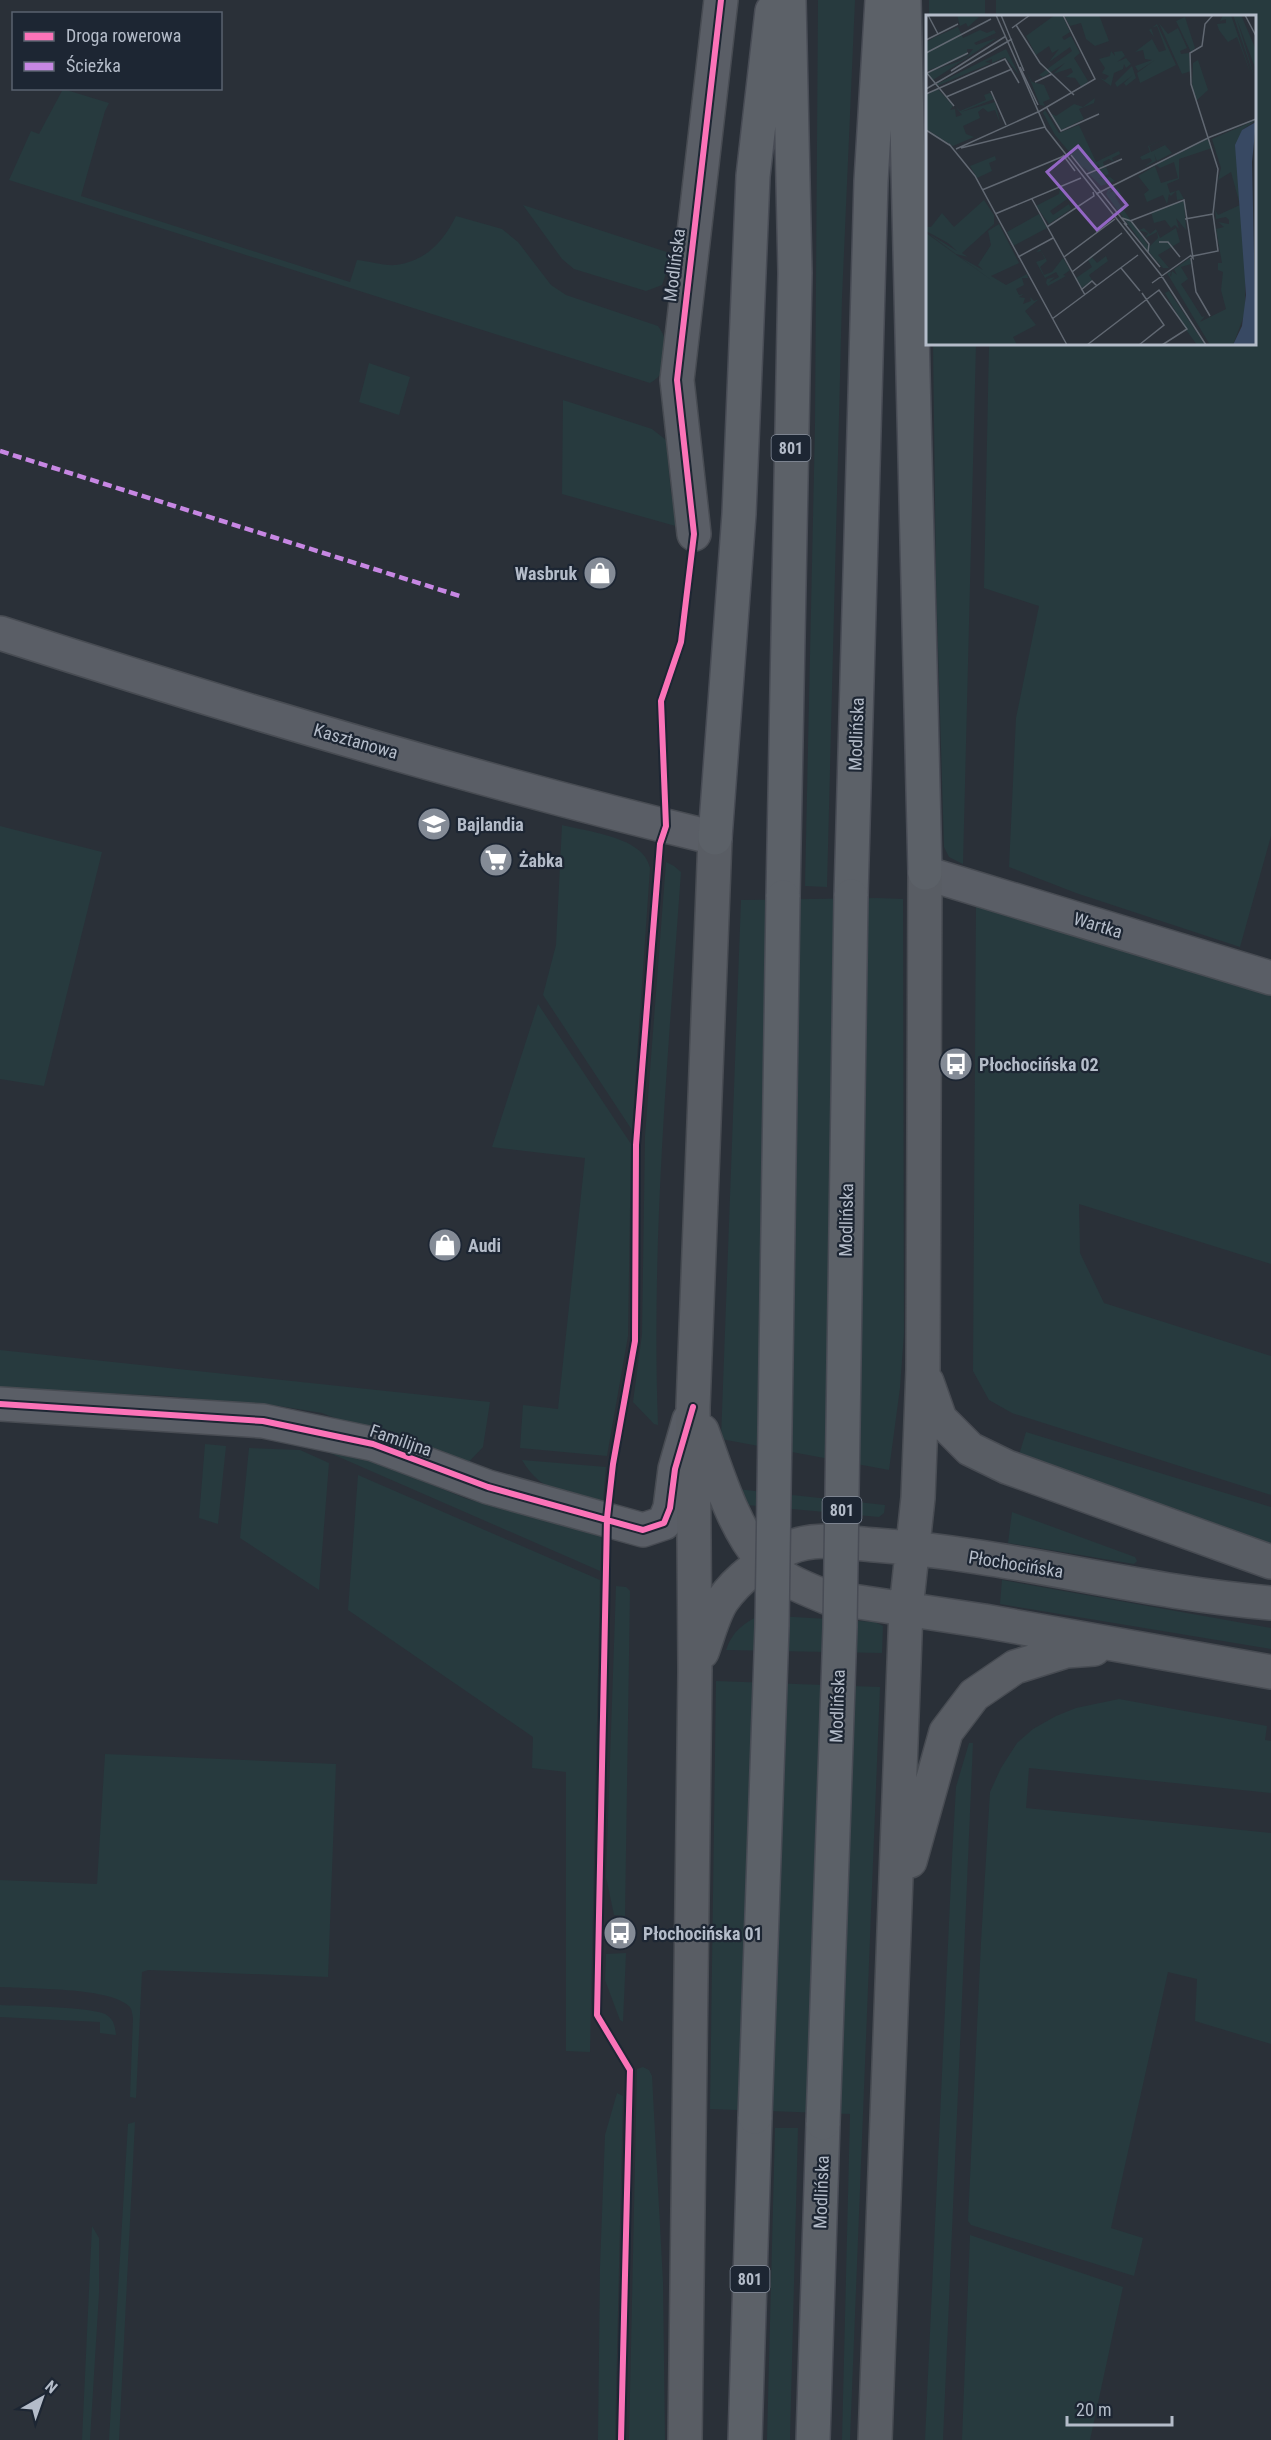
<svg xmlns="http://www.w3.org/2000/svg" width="1271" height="2440" font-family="'Roboto Condensed',sans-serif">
  <rect width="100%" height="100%" fill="#2a3038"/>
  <path fill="#273a3e" d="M 818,0 L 855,0 L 842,298 L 827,887 L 805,886 L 815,425 Z
    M 929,0 L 985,0 L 985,16 L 929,16 Z
    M 996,0 L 1271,0 L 1271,836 L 1240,947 L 1076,893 L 1009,867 L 1016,718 L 1039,606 L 984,588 L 989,344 L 1254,344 L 1254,16 L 996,16 Z
    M 63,89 L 109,103 L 105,111 L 81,196 L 350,282 L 357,260 C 369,261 384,266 396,265 C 426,261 444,241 456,216 L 502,229 L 518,242 L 551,285 L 566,295 L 658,326 C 671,343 671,372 650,383 L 9,180 L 31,131 L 39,134 Z
    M 523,205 L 673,254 L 662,285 L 646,291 L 574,269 L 562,259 Z
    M 933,344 L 976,344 L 963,864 L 949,857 L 944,847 L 936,580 Z
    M 369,363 L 410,377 L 399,415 L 359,402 Z
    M 563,400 L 652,429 L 666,440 L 671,493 L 679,527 L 562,494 Z
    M 562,825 C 589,832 644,837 650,868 L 632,1130 L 543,995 L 556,945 Z
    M 0,826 L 102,852 L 44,1086 L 0,1079 Z
    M 666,862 L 674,866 L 681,872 C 668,1056 651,1240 658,1425 L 654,1424 L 633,1402 L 642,1334 L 645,1136 Z
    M 877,898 L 903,899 L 904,1333 L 900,1388 L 889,1470 L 721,1439 L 741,900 Z
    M 976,902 L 1271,993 L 1271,1264 L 1079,1204 L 1080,1253 L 1104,1303 L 1271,1356 L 1271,1495 L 1012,1413 L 989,1400 L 973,1371 Z
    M 538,1004 L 631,1144 L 628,1336 L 607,1456 L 520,1448 L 523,1405 L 558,1409 L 585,1158 L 492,1147 Z
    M 0,1350 L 490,1402 L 483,1447 L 463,1468 L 322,1413 L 279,1406 L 166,1396 L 0,1388 Z
    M 1026,1432 L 1271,1507 L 1271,1543 L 1019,1455 Z
    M 300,1440 L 339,1447 L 467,1499 L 602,1534 L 600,1571 Z
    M 205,1444 L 226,1446 L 218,1524 L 199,1518 Z
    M 249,1448 L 300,1450 L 329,1463 L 319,1590 L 240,1538 Z
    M 522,1460 L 606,1467 L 603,1501 C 567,1493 542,1494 522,1460 Z
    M 358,1475 L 600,1580 L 590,2052 L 566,2051 L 566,1772 L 532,1768 L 533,1737 L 348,1610 Z
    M 737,1489 L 885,1505 L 884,1513 L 879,1517 L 747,1505 Z
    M 1012,1512 L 1135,1557 L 1137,1561 L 1134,1564 L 1008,1543 Z
    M 1002,1580 L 1271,1628 L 1271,1649 L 1000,1604 Z
    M 616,1586 L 626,1587 L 630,1591 L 625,1916 L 614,1915 L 606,1877 Z
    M 761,1615 L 875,1622 L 883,1626 L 882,1653 L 726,1650 C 732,1632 744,1622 761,1615 Z
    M 716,1681 L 880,1687 L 850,2440 L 842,2440 L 850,2114 L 710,2109 Z
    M 1119,1699 L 1267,1726 L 1265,1740 L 1271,1741 L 1271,1793 L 1029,1768 L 1026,1808 L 1271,1833 L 1271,2044 L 1195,2021 L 1197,1979 L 1168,1972 L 1111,2228 L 1143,2238 L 1134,2276 L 971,2225 L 968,2221 L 981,1942 L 990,1792 L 1001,1768 L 1017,1743 L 1033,1729 L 1056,1716 L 1076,1708 Z
    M 969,1743 L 973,1743 L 943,2440 L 925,2440 L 952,1858 L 956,1787 Z
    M 105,1754 L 336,1764 L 328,1977 L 148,1970 L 142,1972 L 136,2098 L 130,2097 L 133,2018 C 132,2013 132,2009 129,2006 C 108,1987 29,1989 0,1987 L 0,1880 L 97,1884 Z
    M 626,1953 L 623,2022 L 620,2020 L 605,1980 L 606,1954 Z
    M 0,2005 C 20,2006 91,2007 105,2014 C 114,2019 115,2026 116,2035 L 100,2033 L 100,2022 L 0,2017 Z
    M 643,2067 L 649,2070 L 652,2076 L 663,2282 L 665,2440 L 629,2440 L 637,2069 Z
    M 617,2093 L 623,2096 L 615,2440 L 598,2440 L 600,2266 L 605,2135 Z
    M 135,2122 L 119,2440 L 109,2440 L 128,2124 Z
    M 775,2128 L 798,2128 L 790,2440 L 767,2440 Z
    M 92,2226 L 99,2238 L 99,2293 L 90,2440 L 82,2440 Z
    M 970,2235 L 1123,2287 L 1090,2440 L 962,2440 Z"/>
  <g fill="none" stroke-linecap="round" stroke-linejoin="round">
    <defs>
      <path id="street" d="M 694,534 L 677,380 L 721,0
        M 0,633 C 236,709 474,780 715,838
        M 925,873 L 1271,978
        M 0,1404 L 263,1421 L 373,1444 L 488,1487 L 643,1530 L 664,1523 L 670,1508 L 675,1469 L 689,1420"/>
      <path id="secondary" d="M 927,1382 L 940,1419 L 970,1449 L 1007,1467 L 1271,1562
        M 702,1431 C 718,1474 732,1525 762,1560 C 778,1578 804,1588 826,1597 L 984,1621 L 1271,1672
        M 702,1652 C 708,1636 713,1615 722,1601 C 738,1578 764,1559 789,1548 C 816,1536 846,1543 875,1545 C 1008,1554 1138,1592 1271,1603
        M 910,1861 L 946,1732 L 974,1695 L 1015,1667 L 1066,1651 L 1094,1649
        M 685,2440 L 695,1671 L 693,1407 L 715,838
        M 875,2440 L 906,1609 L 918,1498 L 923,1369 L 925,873"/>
      <path id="primary" d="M 904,0 L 925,873
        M 715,838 L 739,514 L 753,176 L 772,11
        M 851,896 L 871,181 L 882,0
        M 783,897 L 795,273 L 789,0
        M 745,2440 L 755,2117
        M 813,2440 L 823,2123"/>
    </defs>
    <use href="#street" stroke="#484c53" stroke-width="36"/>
    <use href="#secondary" stroke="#484c53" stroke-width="36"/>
    <use href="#primary" stroke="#484c55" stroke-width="36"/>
    <use href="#street" stroke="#5a5e66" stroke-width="33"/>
    <use href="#secondary" stroke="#595d64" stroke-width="33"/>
    <use href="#primary" stroke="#5c6168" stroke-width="33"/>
    <defs>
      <path id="primary-bridge" d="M 755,2117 L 772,1626 L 783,897
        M 823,2123 L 840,1627 L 851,896"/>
    </defs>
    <use href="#primary-bridge" stroke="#484c55" stroke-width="36" stroke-linecap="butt"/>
    <use href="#primary-bridge" stroke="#5c6168" stroke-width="33"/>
    <path stroke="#c787e3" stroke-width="4.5" stroke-dasharray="9 4.5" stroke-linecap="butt" d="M 0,451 L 463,597"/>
    <defs>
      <path id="cycleway" d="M 0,1404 L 263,1421 L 373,1444 L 488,1487 L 643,1530 L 664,1523 L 670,1508 L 675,1469 L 693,1407
        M 621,2440 L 630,2070 L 597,2015 L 607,1518 L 613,1464 L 635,1341 L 636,1145 L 660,844 L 666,826 L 661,701 L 681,642 L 694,534 L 677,380 L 721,0"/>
    </defs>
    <use href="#cycleway" stroke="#1d2633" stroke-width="10"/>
    <use href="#cycleway" stroke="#fb73b8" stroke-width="6"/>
  </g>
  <defs>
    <symbol id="shop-disc" viewBox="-11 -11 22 22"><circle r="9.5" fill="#848b96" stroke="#1d2633"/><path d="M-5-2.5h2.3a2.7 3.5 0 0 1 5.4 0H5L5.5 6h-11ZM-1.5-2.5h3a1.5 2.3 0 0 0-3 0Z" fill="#fff"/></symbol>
    <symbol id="school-disc" viewBox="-11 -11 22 22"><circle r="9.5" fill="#848b96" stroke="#1d2633"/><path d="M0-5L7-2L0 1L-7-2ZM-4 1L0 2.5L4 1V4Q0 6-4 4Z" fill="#fff"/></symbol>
    <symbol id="supermarket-disc" viewBox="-11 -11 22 22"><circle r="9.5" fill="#848b96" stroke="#1d2633"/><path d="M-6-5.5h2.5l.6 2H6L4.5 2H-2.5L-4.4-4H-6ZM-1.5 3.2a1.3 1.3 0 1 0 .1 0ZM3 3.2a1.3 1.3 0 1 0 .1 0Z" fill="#fff"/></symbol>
    <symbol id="bus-disc" viewBox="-11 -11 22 22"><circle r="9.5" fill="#848b96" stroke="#1d2633"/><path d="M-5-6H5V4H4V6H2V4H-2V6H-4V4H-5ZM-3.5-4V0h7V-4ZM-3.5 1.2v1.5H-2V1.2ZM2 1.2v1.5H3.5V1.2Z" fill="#fff"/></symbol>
  </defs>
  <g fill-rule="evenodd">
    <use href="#shop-disc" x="581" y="554" width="38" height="38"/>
    <use href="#school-disc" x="415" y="805" width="38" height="38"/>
    <use href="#supermarket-disc" x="477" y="841" width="38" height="38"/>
    <use href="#bus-disc" x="937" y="1045" width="38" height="38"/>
    <use href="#shop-disc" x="426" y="1226" width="38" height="38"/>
    <use href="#bus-disc" x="601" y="1914" width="38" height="38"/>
  </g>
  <g text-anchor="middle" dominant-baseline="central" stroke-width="4.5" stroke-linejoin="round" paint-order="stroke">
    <g fill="#1d2633" stroke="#878f9c" stroke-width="1.5">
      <rect x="771.5" y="435" width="39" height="26" rx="4.5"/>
      <rect x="822.5" y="1497" width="39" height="26" rx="4.5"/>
      <rect x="730.5" y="2266" width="39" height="26" rx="4.5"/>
    </g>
    <g font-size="16" font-weight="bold" fill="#b4bcc9">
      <text x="791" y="448">801</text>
      <text x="842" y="1510">801</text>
      <text x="750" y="2279">801</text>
    </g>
    <g font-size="18" fill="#b4bcc9" stroke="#1d2633">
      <text transform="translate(674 265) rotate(-83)">Modlińska</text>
      <text transform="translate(856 734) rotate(-88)">Modlińska</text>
      <text transform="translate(356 741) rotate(16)">Kasztanowa</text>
      <text transform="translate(1098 925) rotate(17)">Wartka</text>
      <text transform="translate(846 1220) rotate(-89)">Modlińska</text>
      <text transform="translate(401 1440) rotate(19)">Familijna</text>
      <text transform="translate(1016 1564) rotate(9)">Płochocińska</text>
      <text transform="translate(837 1706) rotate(-88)">Modlińska</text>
      <text transform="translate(821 2192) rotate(-88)">Modlińska</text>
    </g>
    <g font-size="18" font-weight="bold" fill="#b4bcc9" stroke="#1d2633" text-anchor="start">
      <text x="577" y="573" text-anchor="end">Wasbruk</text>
      <text x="457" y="824">Bajlandia</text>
      <text x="519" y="860">Żabka</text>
      <text x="979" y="1064">Płochocińska 02</text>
      <text x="468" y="1245">Audi</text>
      <text x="643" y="1933">Płochocińska 01</text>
    </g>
  </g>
  <g transform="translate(926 15)">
    <rect width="330" height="330" fill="#2a3038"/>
    <path d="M 31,0 L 53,2 L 42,12 L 40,8 L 32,12 L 37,23 L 54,15 L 61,18 L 68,15 L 70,18 L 48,28 L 50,30 L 71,23 L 7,65 L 11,69 L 80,34 L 93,60 L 79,42 L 66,48 L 66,44 L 59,47 L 65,48 L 11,71 L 2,60 L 3,57 L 34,46 L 42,41 L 47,34 L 41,34 L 41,40 L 29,46 L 0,56 L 0,27 L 9,22 L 0,26 L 34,11 ZM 129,0 L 136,0 L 144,17 L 136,22 L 138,25 L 145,21 L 154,38 L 148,43 L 162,66 L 156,73 L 149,63 L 140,62 L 147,57 L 145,53 L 127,59 L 139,48 L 117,62 L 113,60 L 146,36 L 144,32 L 123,47 L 133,34 L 126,38 L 123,31 L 110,40 L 100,21 ZM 138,0 L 173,0 L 183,26 L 169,31 L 160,24 L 155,8 L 144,11 ZM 297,0 L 305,0 L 326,62 L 311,22 L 302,27 L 293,15 L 291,9 L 300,8 L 300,4 L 294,6 ZM 307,0 L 315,0 L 330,35 L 330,55 L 311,5 L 330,67 ZM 259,2 L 269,33 L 265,37 L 250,6 ZM 233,8 L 242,19 L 252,13 L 261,33 L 254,36 L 255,39 L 263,38 L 265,56 L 256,59 ZM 231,9 L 250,50 L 214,68 L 211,58 L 229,45 L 212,56 L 209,51 L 226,45 L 219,44 L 217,35 L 209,37 L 226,24 L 233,37 L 240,35 L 231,11 L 225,13 L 228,22 L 223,15 ZM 185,36 L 189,41 L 188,37 L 196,36 L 199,41 L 191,47 L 200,43 L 205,49 L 200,53 L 198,49 L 197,54 L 188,58 L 185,71 L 174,63 L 179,65 L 183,61 L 176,58 L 179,53 L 173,44 L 184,41 ZM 272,45 L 282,75 L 270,86 L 266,69 L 267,48 ZM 206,51 L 210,63 L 200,71 L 198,68 L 207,60 L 191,72 L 189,68 ZM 101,57 L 106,67 L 118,70 L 124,84 L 117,87 L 119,91 L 114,90 ZM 12,74 L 27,91 L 24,95 L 29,94 L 30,102 L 36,100 L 29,91 L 34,96 L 60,85 L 58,80 L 64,78 L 68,84 L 35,97 L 69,87 L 74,108 L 69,95 L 62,97 L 57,93 L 52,97 L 54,103 L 37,111 L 40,119 L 48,122 L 27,131 L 0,114 L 0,80 ZM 169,83 L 168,88 L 153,94 L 158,104 L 135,115 L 124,98 L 130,101 L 148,89 L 157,92 ZM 119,95 L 133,118 L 153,110 L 170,147 L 193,136 L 194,139 L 186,143 L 188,147 L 183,144 L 177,147 L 178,151 L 174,153 L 172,149 L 170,155 L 163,157 L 157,151 L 161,158 L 129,120 L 117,98 ZM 330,105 L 316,115 L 313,173 L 319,232 L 319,298 L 307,330 L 284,330 L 241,258 L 245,257 L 244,260 L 245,262 L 246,256 L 251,260 L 248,254 L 264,243 L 265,249 L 255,252 L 262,264 L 255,269 L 276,302 L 279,301 L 274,307 L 300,294 L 295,275 L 297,257 L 292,255 L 292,248 L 296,248 L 290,214 L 298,212 L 292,207 L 303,209 L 303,205 L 300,202 L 290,204 L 291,212 L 289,195 L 292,200 L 314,190 L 305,157 L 292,165 L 295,153 L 286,124 ZM 282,124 L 286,133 L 253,144 L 253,164 L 241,169 L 244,178 L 253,175 L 258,184 L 251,185 L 250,176 L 245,181 L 243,179 L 241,189 L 237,180 L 221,187 L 218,179 L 223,175 L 212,161 L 229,151 L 235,168 L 252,163 L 248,147 L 234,153 L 230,150 ZM 237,125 L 223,131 L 225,137 L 239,130 L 246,138 L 231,146 L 228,139 L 230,146 L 218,152 L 226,146 L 224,143 L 216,145 L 214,142 L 224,137 L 222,131 ZM 69,141 L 70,145 L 63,148 L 66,156 L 51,163 L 44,151 ZM 180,152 L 183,159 L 172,164 L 184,162 L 189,166 L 175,171 L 163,159 ZM 191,170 L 182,179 L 192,173 L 195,179 L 189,181 L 193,188 L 223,232 L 232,223 L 231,217 L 219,223 L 222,218 L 213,215 L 218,213 L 224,219 L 230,214 L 234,223 L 250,213 L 254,227 L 232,240 L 243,253 L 237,253 L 221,235 L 182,182 L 180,179 L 182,175 ZM 134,173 L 144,182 L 124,196 L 127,200 L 143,189 L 145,194 L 123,209 L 110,191 L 133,179 ZM 58,185 L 68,200 L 68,209 L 36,238 L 42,242 L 30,239 L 3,219 L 31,236 L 22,228 L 0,216 L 0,212 L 5,212 L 16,198 L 28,212 ZM 258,186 L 260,215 L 250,203 L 253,214 L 249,210 L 245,213 L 239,205 L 228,208 L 225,197 ZM 113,199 L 121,213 L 87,231 L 81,217 ZM 73,209 L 93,248 L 65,261 L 80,270 L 101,259 L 102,263 L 96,263 L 98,270 L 90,274 L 93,280 L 98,279 L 93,282 L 99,283 L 97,289 L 105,286 L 104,282 L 108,286 L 113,284 L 99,296 L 110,310 L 87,322 L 91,330 L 0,330 L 0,218 L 68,267 L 34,242 L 57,255 L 52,250 L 65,230 L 62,216 ZM 114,234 L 121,246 L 114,252 L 118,260 L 126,257 L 137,243 L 144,255 L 137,260 L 140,261 L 122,271 L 120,268 L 121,264 L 129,262 L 122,268 L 133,262 L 130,257 L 119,263 L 110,247 L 119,244 L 115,236 L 110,237 ZM 180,241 L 182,246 L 163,260 L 166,265 L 156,273 L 150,263 L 166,252 L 162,245 L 166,242 L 171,248 ZM 243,276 L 279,330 L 271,330 L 261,316 L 239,278 Z" fill="#273a3e"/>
    <path d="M 330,107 L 326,147 L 330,330 L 307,330 L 316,311 L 320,280 L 309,130 L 316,115 Z" fill="#384963"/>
    <path fill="none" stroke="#616872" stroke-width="1.5" d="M 2,0 L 12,19M 70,0 L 120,114 L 235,260 L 280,330M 75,0 L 98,56M 319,0 L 330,21M 90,10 L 114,48 L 148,80M 86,13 L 104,0M 0,25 L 32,9M 0,38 L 65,4M 94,52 L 112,90M 25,56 L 80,21M 0,57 L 28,91M 1,58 L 42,38M 109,67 L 126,59M 0,74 L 86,24M 65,76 L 80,110M 0,79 L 79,44 L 93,68M 20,82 L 86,54M 121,93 L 135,116 L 173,99M 114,96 L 169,64 L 137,0M 0,115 L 25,131M 23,129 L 49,161 L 141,330M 35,133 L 119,112M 30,134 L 114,96M 137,140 L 149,156M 145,140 L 201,210M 161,159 L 196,144M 56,175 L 138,141M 170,179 L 284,122 L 330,104M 106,184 L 159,280M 69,199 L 155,163M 196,203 L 205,206 L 223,229 L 222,237M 259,204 L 287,199M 204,206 L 258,185 L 267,243 L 264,240M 198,208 L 234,252M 121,212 L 168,181 L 167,177M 233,227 L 242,227 L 254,242M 267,241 L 292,236 L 287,199 L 292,154 L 265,69 L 264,38 L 276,31 L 279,9 L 287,0M 92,242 L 127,223M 138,242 L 189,204M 265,243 L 270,277 L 284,301M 195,253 L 214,276M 146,257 L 196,218M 226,268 L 264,241M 155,275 L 166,266 L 171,271M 126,304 L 212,240M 161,330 L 233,275 L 261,314 L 236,330M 213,330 L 238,310 L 216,278"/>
    <path fill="#9266c3" fill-opacity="0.15" stroke="#9266c3" stroke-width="3" d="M 152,131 L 201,190 L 171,215 L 121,157 Z"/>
    <rect width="330" height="330" fill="none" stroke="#b4bcc9" stroke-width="3"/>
  </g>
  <rect x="12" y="12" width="210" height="78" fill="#1d2633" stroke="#59626f" stroke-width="1.5"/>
  <rect x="24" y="32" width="30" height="9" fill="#fb73b8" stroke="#59626f" stroke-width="1.5"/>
  <text x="66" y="42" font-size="18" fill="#b4bcc9">Droga rowerowa</text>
  <rect x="24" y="62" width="30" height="9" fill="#c787e3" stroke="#59626f" stroke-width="1.5"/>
  <text x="66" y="72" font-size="18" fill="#b4bcc9">Ścieżka</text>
  <g transform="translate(42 2398) rotate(40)" stroke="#1d2633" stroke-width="4.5" paint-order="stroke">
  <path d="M0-4.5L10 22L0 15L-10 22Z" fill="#b4bcc9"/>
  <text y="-9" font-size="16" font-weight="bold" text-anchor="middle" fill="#b4bcc9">N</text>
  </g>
  <path d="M1067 2416v9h105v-9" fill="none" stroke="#b4bcc9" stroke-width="3"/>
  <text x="1076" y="2416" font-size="18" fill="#b4bcc9" stroke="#1d2633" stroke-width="4.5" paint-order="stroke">20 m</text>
</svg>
